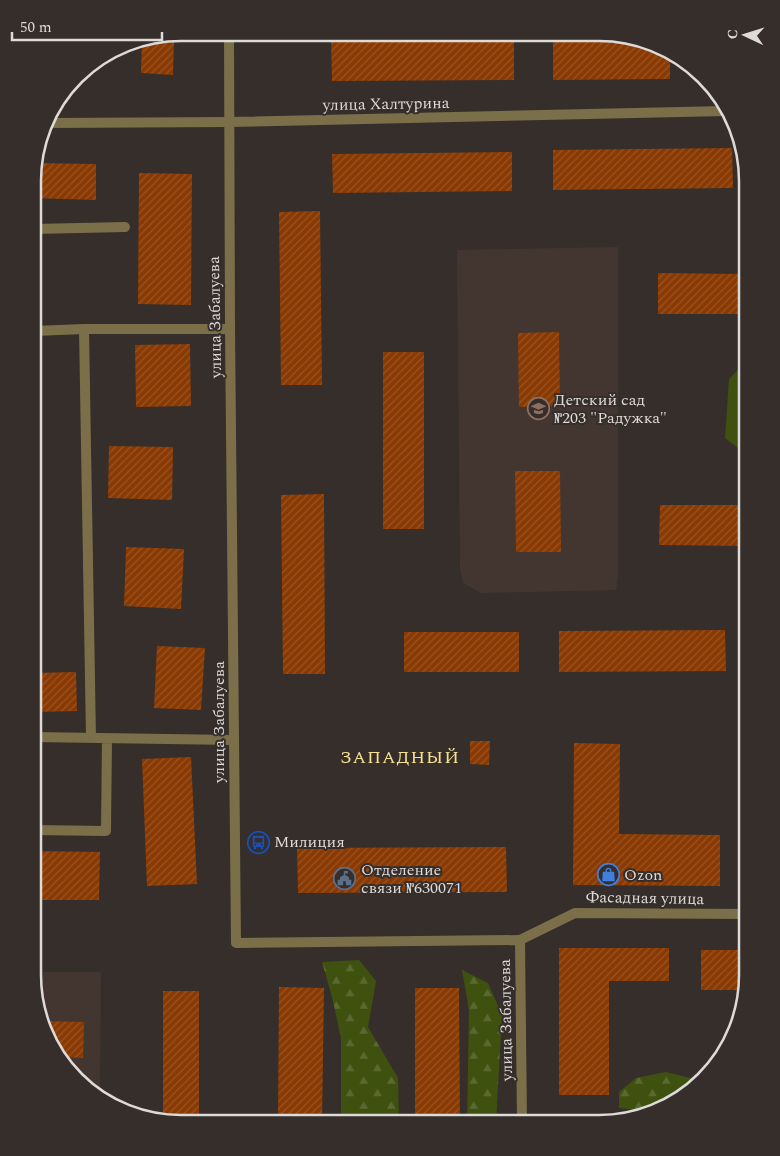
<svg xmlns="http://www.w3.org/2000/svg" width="780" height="1156" font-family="Spectral,serif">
  <defs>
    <pattern id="forest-firs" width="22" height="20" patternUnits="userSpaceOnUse" patternTransform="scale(1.25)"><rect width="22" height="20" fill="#3f510f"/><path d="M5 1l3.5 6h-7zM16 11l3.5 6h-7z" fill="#5a6931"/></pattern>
    <pattern id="building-hatch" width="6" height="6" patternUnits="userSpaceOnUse" patternTransform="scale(1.25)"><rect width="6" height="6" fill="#893901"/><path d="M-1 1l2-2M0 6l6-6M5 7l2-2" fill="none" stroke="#995525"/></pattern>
  </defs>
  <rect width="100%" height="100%" fill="#352e2b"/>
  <path fill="#433631" d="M 618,247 L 618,577 L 616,590 L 481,593 L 463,583 L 460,568 L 457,250 Z
    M 33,972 L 101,972 L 100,1097 L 91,1093 L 44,1032 Z"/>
  <path fill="url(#forest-firs)" d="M 359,960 L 376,981 L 368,1027 L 398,1078 L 399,1123 L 365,1123 L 364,1122 L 363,1123 L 341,1123 L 341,1038 L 332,997 L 322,962 Z
    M 462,970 L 488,983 L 502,1015 L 496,1123 L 467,1123 L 469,1010 Z
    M 666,1072 L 698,1080 L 657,1112 L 619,1108 L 619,1092 L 636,1078 Z"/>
  <path fill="#3f510f" d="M 745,363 L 747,363 L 747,452 L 743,452 L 725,438 L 729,379 Z"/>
  <path fill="url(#building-hatch)" d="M 514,34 L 514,80 L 332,81 L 331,36 Z
    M 553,34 L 619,34 L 670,55 L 670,79 L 553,80 Z
    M 145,38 L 174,40 L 173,75 L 141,73 L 142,39 Z
    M 732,148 L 733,188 L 553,190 L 553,150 Z
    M 512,152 L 512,191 L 333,193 L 332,154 Z
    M 34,163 L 96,164 L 96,200 L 34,198 Z
    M 139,173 L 192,174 L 191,305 L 138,304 Z
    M 320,211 L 322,385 L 281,385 L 279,212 Z
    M 658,273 L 747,274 L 747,314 L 658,314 Z
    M 559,332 L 560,406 L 519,407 L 518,333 Z
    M 190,344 L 191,406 L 136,407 L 135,345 Z
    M 383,352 L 424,352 L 424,529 L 383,529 Z
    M 109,446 L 173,447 L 172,500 L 108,498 Z
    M 515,471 L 560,471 L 561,552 L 516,552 Z
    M 324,494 L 325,674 L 283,674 L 281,495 Z
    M 660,505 L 747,505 L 747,546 L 659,545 Z
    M 126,547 L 184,549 L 181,609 L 124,606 Z
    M 725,630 L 726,671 L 559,672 L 559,631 Z
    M 404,632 L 519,632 L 519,672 L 404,672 Z
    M 157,646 L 205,648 L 201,710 L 154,708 Z
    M 76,672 L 77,711 L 33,712 L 33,673 Z
    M 470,741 L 490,741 L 489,765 L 470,764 Z
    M 574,743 L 620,744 L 619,834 L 720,835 L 720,886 L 573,885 Z
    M 191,757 L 197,884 L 147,886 L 142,759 Z
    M 506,847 L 507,892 L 298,893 L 297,848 Z
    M 33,851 L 100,852 L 99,900 L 33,900 Z
    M 559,948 L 669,948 L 669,981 L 609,981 L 609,1095 L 559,1095 Z
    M 701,950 L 747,950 L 747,985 L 745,990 L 701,990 Z
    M 279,987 L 324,988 L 322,1123 L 278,1123 Z
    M 415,988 L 459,988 L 460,1123 L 415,1123 Z
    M 163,991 L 199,991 L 199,1122 L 163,1122 Z
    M 42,1021 L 84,1022 L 83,1058 L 63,1057 L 44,1032 Z"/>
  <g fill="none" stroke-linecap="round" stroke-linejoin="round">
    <path stroke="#7b6f49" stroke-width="10" d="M 47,123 L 229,122 L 726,111
      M 34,229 L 125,227
      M 84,329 L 91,738
      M 34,331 L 84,329 L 230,329
      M 33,737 L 234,740
      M 33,830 L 106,831 L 107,739
      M 520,940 L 575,913 L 747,914"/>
    <path stroke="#7b6f49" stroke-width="10" d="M 229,33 L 230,329 L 236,943 L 520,940 L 522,1123"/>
  </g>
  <defs>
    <symbol id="school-ring" viewBox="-11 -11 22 22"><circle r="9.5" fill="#352e2b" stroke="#8d6e63" stroke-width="1.5"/><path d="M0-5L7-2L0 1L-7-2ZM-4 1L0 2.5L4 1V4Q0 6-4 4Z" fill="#8d6e63"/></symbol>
    <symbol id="bus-ring" viewBox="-11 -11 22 22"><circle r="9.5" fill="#352e2b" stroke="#1a4fb4" stroke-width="1.5"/><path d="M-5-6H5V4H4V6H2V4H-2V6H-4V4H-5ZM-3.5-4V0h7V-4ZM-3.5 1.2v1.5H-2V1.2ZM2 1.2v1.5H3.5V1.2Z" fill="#1a4fb4"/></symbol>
    <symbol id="shop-ring" viewBox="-11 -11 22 22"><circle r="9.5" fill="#352e2b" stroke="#3f7fe0" stroke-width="1.5"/><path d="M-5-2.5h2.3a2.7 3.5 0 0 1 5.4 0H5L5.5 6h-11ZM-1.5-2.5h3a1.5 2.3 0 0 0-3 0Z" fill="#3f7fe0"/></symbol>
    <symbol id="civic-ring" viewBox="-11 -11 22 22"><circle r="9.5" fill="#352e2b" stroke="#5c6f8a" stroke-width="1.5"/><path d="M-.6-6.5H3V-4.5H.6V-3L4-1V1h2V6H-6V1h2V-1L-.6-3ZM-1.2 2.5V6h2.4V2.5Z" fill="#5c6f8a"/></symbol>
  </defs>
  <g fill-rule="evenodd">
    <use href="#school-ring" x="526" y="396" width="25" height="25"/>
    <use href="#bus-ring" x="246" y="830" width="25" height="25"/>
    <use href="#shop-ring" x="596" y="862" width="25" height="25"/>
    <use href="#civic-ring" x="332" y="866" width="25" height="25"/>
  </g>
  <g text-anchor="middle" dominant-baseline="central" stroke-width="4" stroke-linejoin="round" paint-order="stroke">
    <g font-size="16" fill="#dedad8" stroke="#352e2b">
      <text transform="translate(386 104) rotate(-1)">улица Халтурина</text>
      <text transform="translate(215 317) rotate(-91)">улица Забалуева</text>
      <text transform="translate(219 722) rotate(-90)">улица Забалуева</text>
      <text transform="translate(645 898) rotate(1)">Фасадная улица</text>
      <text transform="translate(506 1020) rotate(-91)">улица Забалуева</text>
    </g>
    <g font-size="16" fill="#dedad8" stroke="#352e2b" text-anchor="start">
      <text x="554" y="400">Детский сад<tspan x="554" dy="18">№203 "Радужка"</tspan></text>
      <text x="274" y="842">Милиция</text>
      <text x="361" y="870">Отделение<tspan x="361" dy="18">связи №630071</tspan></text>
      <text x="624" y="875">Ozon</text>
    </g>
    <g font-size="18" letter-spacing="1" fill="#f8e092" stroke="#352e2b">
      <text x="400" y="757">ЗАПАДНЫЙ</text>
    </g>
  </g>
  <path d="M0 0H780V1156H0ZM181 41H599A140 140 0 0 1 739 181V975A140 140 0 0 1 599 1115H181A140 140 0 0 1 41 975V181A140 140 0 0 1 181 41Z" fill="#352e2b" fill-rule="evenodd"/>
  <path fill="none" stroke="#dedad8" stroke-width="2.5" d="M181 41H599A140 140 0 0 1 739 181V975A140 140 0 0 1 599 1115H181A140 140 0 0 1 41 975V181A140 140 0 0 1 181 41Z"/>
  <g transform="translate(745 35) rotate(274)" stroke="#352e2b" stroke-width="4" paint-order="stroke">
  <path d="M0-4L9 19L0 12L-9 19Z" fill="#dedad8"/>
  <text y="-8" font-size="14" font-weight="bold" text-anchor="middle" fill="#dedad8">С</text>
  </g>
  <path d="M12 32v8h150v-8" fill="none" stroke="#dedad8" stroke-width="2.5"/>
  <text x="20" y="32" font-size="15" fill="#dedad8" stroke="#352e2b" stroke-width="4" paint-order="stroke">50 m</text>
</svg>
